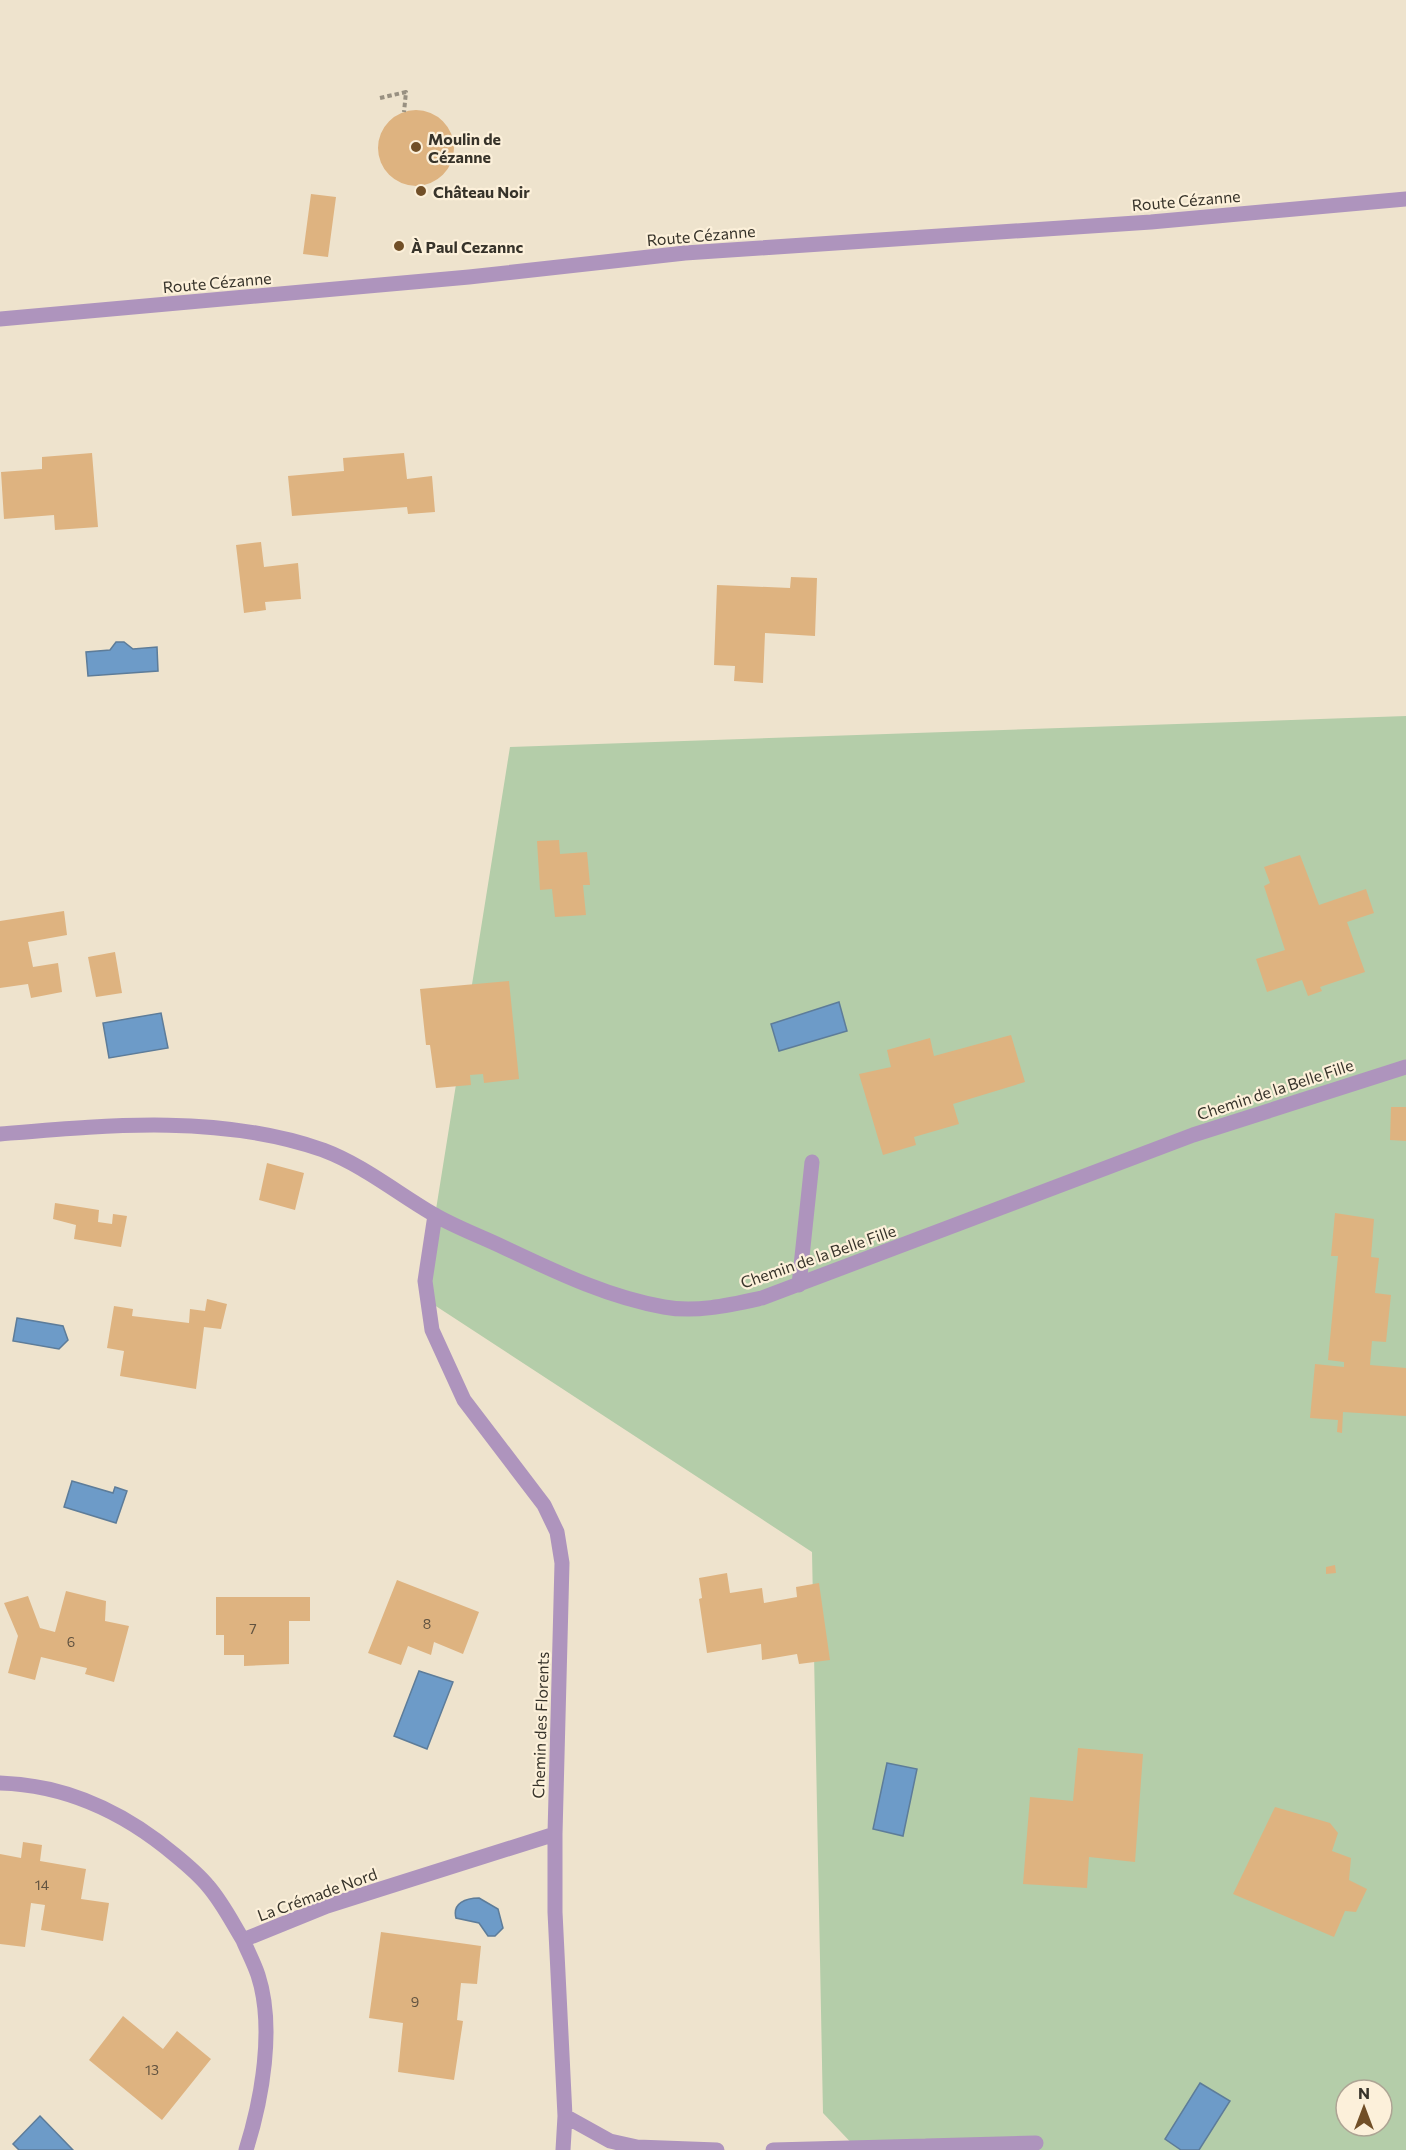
<svg xmlns="http://www.w3.org/2000/svg" width="1406" height="2150" font-family="Commissioner,sans-serif">
  <rect width="100%" height="100%" fill="#eee3cd"/>
  <path fill="#b4cda9" fill-rule="evenodd" d="M 1406,716 L 1406,2150 L 858,2150 L 823,2113 L 812,1552 L 422,1297 L 510,747 ZM 1346,2090 L 1382,2090 L 1382,2126 L 1346,2126 Z"/>
  <path fill="#6d9bc8" stroke="#5d7c99" stroke-width="1.5" d="M 116,642 L 124,642 L 133,649 L 157,647 L 158,671 L 88,676 L 86,652 L 110,650 Z
    M 839,1002 L 847,1031 L 779,1051 L 771,1024 Z
    M 161,1013 L 168,1048 L 109,1058 L 103,1023 Z
    M 17,1318 L 63,1326 L 68,1340 L 59,1349 L 13,1341 Z
    M 72,1481 L 113,1493 L 115,1487 L 127,1491 L 116,1523 L 64,1507 Z
    M 419,1671 L 453,1682 L 427,1749 L 394,1736 Z
    M 887,1763 L 917,1769 L 903,1836 L 873,1829 Z
    M 479,1898 L 498,1909 L 503,1928 L 495,1936 L 488,1936 L 479,1923 L 456,1918 C 452,1903 466,1898 479,1898 Z
    M 1200,2083 L 1230,2101 L 1199,2150 L 1181,2150 L 1165,2139 Z
    M 40,2116 L 73,2150 L 19,2150 L 13,2144 Z"/>
  <path fill="#deb380" d="M378 148a38 38 0 1 1 76 0a38 38 0 1 1-76 0Z
    M 311,194 L 336,197 L 328,257 L 303,254 Z
    M 92,453 L 98,527 L 55,530 L 54,515 L 4,519 L 1,472 L 42,469 L 42,457 Z
    M 404,453 L 407,479 L 432,476 L 435,512 L 408,514 L 407,507 L 292,516 L 288,476 L 344,471 L 343,458 Z
    M 261,542 L 264,567 L 298,563 L 301,599 L 265,602 L 266,610 L 244,613 L 236,545 Z
    M 791,577 L 817,578 L 815,636 L 765,633 L 763,683 L 734,681 L 735,666 L 714,665 L 717,585 L 790,588 Z
    M 559,840 L 560,854 L 587,852 L 590,885 L 583,885 L 586,915 L 555,917 L 552,889 L 540,890 L 537,841 Z
    M 1300,855 L 1319,905 L 1366,889 L 1374,913 L 1347,922 L 1365,972 L 1320,987 L 1322,991 L 1308,996 L 1302,980 L 1267,992 L 1256,959 L 1285,950 L 1264,886 L 1270,883 L 1264,867 Z
    M 64,911 L 67,935 L 28,942 L 33,967 L 58,963 L 62,992 L 31,998 L 28,984 L 0,988 L 0,921 Z
    M 115,952 L 122,993 L 96,997 L 88,957 Z
    M 509,981 L 519,1079 L 484,1083 L 483,1074 L 470,1075 L 471,1085 L 436,1088 L 430,1045 L 426,1045 L 420,989 Z
    M 1011,1035 L 1025,1082 L 953,1104 L 959,1124 L 914,1137 L 916,1145 L 883,1155 L 859,1074 L 891,1067 L 887,1050 L 930,1038 L 934,1056 Z
    M 1391,1107 L 1406,1107 L 1406,1141 L 1390,1140 Z
    M 267,1163 L 304,1173 L 295,1210 L 259,1200 Z
    M 55,1203 L 99,1210 L 98,1222 L 112,1224 L 113,1214 L 127,1216 L 121,1247 L 74,1239 L 76,1225 L 53,1219 Z
    M 1335,1213 L 1374,1219 L 1371,1257 L 1379,1258 L 1375,1293 L 1391,1295 L 1386,1342 L 1372,1341 L 1370,1365 L 1406,1368 L 1406,1416 L 1343,1412 L 1342,1433 L 1337,1432 L 1338,1420 L 1310,1418 L 1315,1364 L 1344,1367 L 1344,1362 L 1328,1360 L 1338,1256 L 1331,1256 Z
    M 207,1299 L 227,1304 L 221,1329 L 204,1327 L 196,1389 L 120,1376 L 124,1351 L 107,1348 L 114,1306 L 133,1309 L 132,1316 L 189,1323 L 190,1309 L 205,1311 Z
    M 1335,1565 L 1336,1573 L 1326,1574 L 1326,1567 Z
    M 727,1573 L 730,1593 L 762,1588 L 764,1603 L 797,1597 L 796,1587 L 819,1583 L 830,1660 L 799,1664 L 797,1654 L 762,1660 L 761,1644 L 707,1653 L 699,1599 L 702,1598 L 699,1578 Z
    M 397,1580 L 479,1612 L 463,1654 L 434,1642 L 431,1655 L 408,1646 L 401,1665 L 368,1653 Z
    M 66,1591 L 106,1601 L 105,1621 L 129,1626 L 114,1682 L 85,1674 L 87,1668 L 41,1657 L 35,1680 L 8,1673 L 18,1636 L 4,1603 L 28,1596 L 40,1628 L 55,1632 Z
    M 216,1597 L 310,1597 L 310,1621 L 289,1621 L 289,1664 L 244,1666 L 244,1655 L 224,1655 L 224,1635 L 216,1635 Z
    M 1078,1748 L 1143,1754 L 1135,1862 L 1089,1857 L 1087,1888 L 1023,1884 L 1030,1797 L 1073,1801 Z
    M 1275,1807 L 1330,1823 L 1338,1833 L 1332,1851 L 1351,1858 L 1349,1880 L 1367,1889 L 1356,1912 L 1345,1911 L 1334,1937 L 1233,1894 Z
    M 23,1842 L 42,1845 L 40,1861 L 86,1869 L 81,1899 L 109,1903 L 103,1941 L 41,1930 L 45,1905 L 31,1903 L 25,1947 L 0,1944 L 0,1854 L 21,1858 Z
    M 381,1932 L 481,1946 L 477,1984 L 461,1983 L 457,2020 L 463,2021 L 454,2080 L 398,2072 L 403,2023 L 369,2018 Z
    M 123,2016 L 163,2049 L 177,2031 L 211,2059 L 162,2120 L 89,2060 Z"/>
  <g fill="none" stroke-linecap="round" stroke-linejoin="round">
    <path stroke="#989081" stroke-width="4" stroke-dasharray="4.5 3" stroke-linecap="butt" d="M 380,98 L 406,92 L 404,112"/>
    <path stroke="#ae94bd" stroke-width="15" d="M 0,319 L 469,277 L 685,253 L 1151,222 L 1406,199
      M 0,1134 C 107,1125 220,1114 323,1150 C 363,1165 397,1193 433,1214 C 455,1227 480,1236 503,1247 C 554,1271 607,1297 664,1307 C 696,1313 730,1305 762,1298 L 1193,1135 L 1406,1067
      M 435,1215 L 425,1281 L 432,1330 L 464,1400 L 544,1505 L 557,1532 L 562,1563 L 555,1834 L 555,1912 L 565,2116 L 610,2141 L 637,2147 L 717,2150
      M 799,1285 L 812,1162
      M 0,1783 C 67,1785 124,1812 175,1855 C 186,1864 199,1875 208,1886 C 222,1902 232,1922 243,1940 L 327,1906 L 555,1834
      M 243,1940 C 248,1952 254,1963 258,1975 C 275,2027 262,2099 246,2150
      M 926,2146 L 1036,2143
      M 563,2150 L 565,2116
      M 773,2150 L 926,2146 L 931,2150"/>
  </g>
  <g fill="#714f27" stroke="#fcf0da" stroke-width="2">
    <circle cx="416" cy="147" r="6"/>
    <circle cx="421" cy="191" r="6"/>
    <circle cx="399" cy="246" r="6"/>
  </g>
  <g text-anchor="middle" dominant-baseline="central" stroke-width="4.5" stroke-linejoin="round" paint-order="stroke">
    <g font-size="14" fill="#615340">
      <text x="427" y="1623">8</text>
      <text x="253" y="1628">7</text>
      <text x="71" y="1641">6</text>
      <text x="42" y="1884">14</text>
      <text x="415" y="2001">9</text>
      <text x="152" y="2069">13</text>
    </g>
    <g font-size="16" font-weight="bold" fill="#37332a" stroke="#fcf0da" text-anchor="start">
      <text x="428" y="138">Moulin de<tspan x="428" dy="18">Cézanne</tspan></text>
      <text x="433" y="191">Château Noir</text>
      <text x="411" y="246">À Paul Cezannc</text>
    </g>
    <g font-size="16" fill="#37332a" stroke="#fcf0da">
      <text transform="translate(1186 200) rotate(-5)">Route Cézanne</text>
      <text transform="translate(701 235) rotate(-5)">Route Cézanne</text>
      <text transform="translate(217 282) rotate(-5)">Route Cézanne</text>
      <text transform="translate(1275 1089) rotate(-18)">Chemin de la Belle Fille</text>
      <text transform="translate(818 1256) rotate(-19)">Chemin de la Belle Fille</text>
      <text transform="translate(540 1725) rotate(-88)">Chemin des Florents</text>
      <text transform="translate(317 1894) rotate(-20)">La Crémade Nord</text>
    </g>
  </g>
  <g transform="translate(1364 2108)"><circle r="28" fill="#fcf0da" stroke="#ada494" stroke-width="1.5"/>
  <path d="M0-4.5L10 22L0 15L-10 22Z" fill="#714f27"/>
  <text y="-9" font-size="16" font-weight="bold" text-anchor="middle" fill="#37332a">N</text>
  </g>
</svg>
